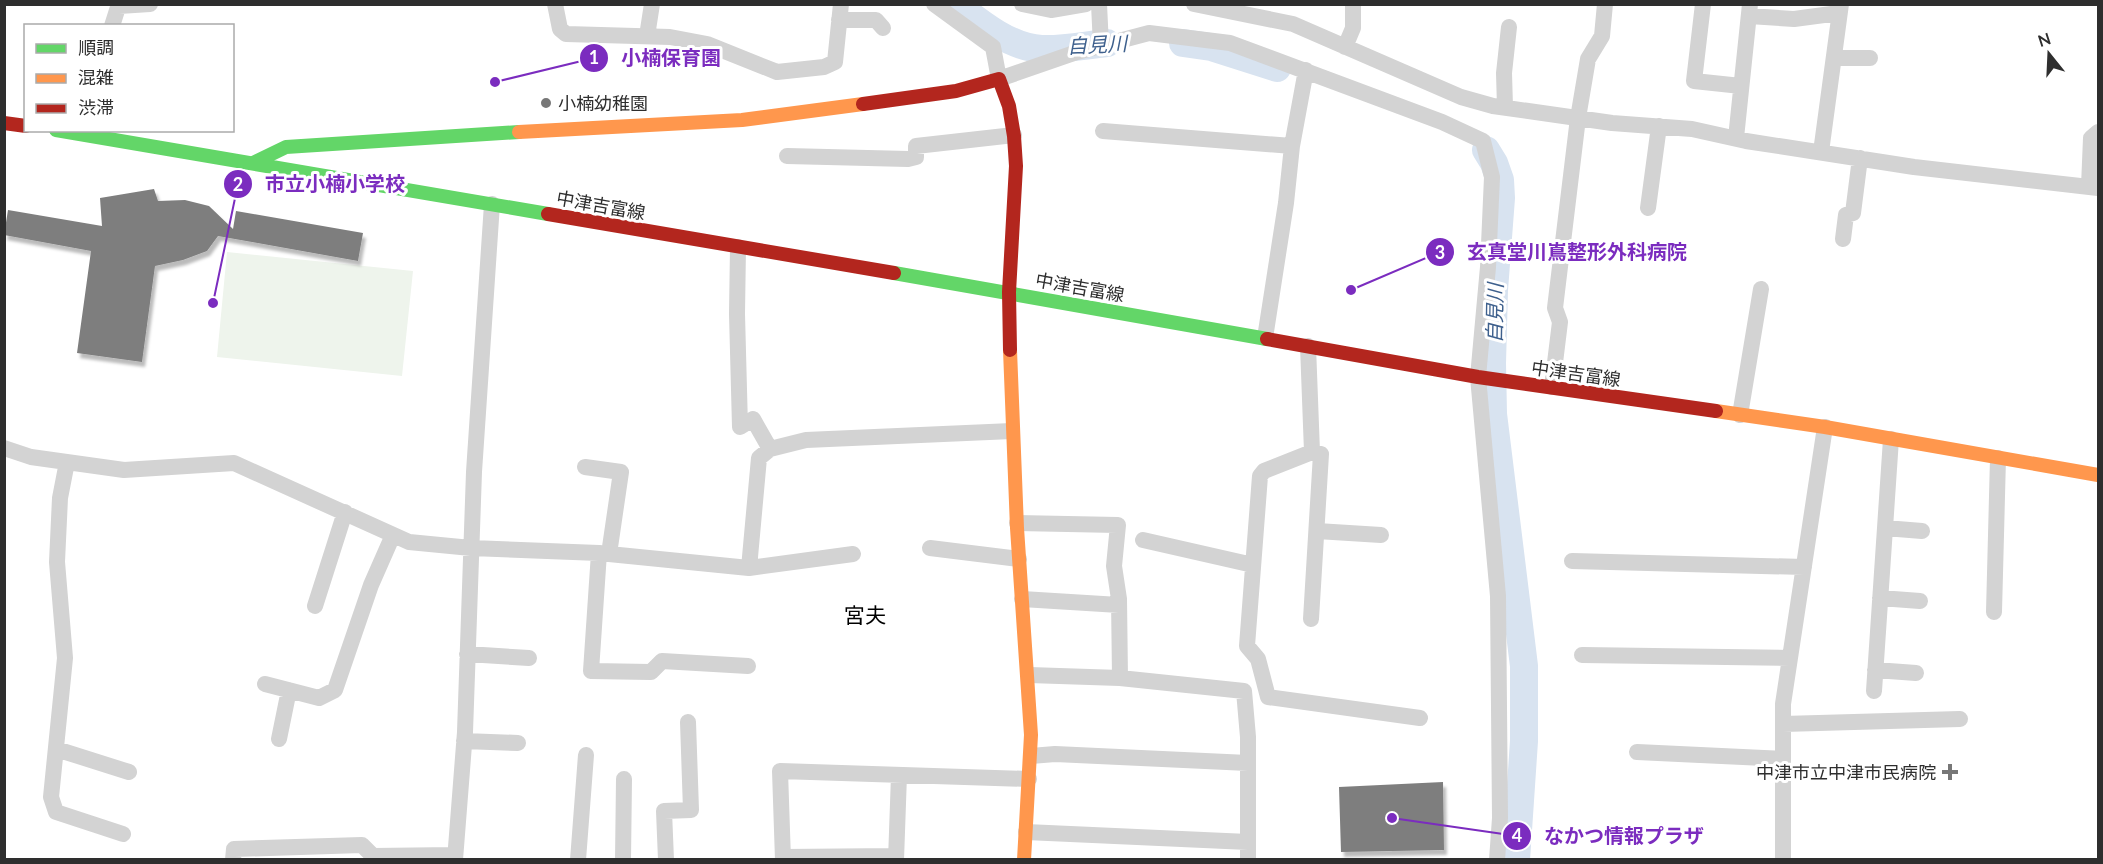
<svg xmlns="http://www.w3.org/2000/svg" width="2103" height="864" font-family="Lato,'Noto Sans JP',sans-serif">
  <defs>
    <filter id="shadow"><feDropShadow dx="3" dy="5" stdDeviation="1.5" flood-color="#0004"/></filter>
  </defs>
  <rect width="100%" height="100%" fill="#fff"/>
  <path fill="#eef4ec" d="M 227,252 L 413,271 L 402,376 L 217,357 Z"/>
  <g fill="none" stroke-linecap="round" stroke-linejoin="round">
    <path stroke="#d8e3f0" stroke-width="28" d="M 956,4 C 980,23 1011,48 1042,49 C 1063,50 1086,45 1107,43
      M 1183,43 L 1211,47 L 1277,68
      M 1486,150 L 1494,163 L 1500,180 L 1501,198 L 1494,290 L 1492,363 L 1493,414 L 1524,666 L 1524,741 L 1516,860"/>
  </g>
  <path fill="#7e7e7e" filter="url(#shadow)" d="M 154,189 L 158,201 L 185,200 L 209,206 L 233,229 L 236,211 L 363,233 L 358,261 L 218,236 L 207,251 L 183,260 L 155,266 L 142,362 L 77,353 L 91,251 L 4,235 L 8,210 L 102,226 L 100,198 Z
    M 1443,782 L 1444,850 L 1341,852 L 1339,787 Z"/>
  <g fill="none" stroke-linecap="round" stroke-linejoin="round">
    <path stroke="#d3d3d3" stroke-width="16" d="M 555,4 L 560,29 L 566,34 L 670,37 L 707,44 L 777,72 L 824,67 L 835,62 L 841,4
      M 934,4 L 993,47 L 999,79 L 1077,52 L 1149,33 L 1230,43 L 1442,122 L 1483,141 L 1492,177 L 1488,267 L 1478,377 L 1498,596 L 1500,818 L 1497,860
      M 1022,4 L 1051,10 L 1086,4
      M 1099,4 L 1101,46
      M 1194,4 L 1293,24 L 1461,97 L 1493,106 L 1612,123 L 1692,129 L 1746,141 L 1914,167 L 2098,188
      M 1703,4 L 1694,81 L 1741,86
      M 119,6 L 150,4
      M 1749,16 L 1794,19 L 1839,13
      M 839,20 L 876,20 L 883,28
      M 112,26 L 119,4
      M 647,36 L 652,4
      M 1345,47 L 1353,28 L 1353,4
      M 1834,58 L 1870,58
      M 1505,107 L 1504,73 L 1509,27
      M 1103,131 L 1292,146
      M 1736,138 L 1750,4
      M 1821,152 L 1841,4
      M 787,156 L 908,159 L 916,157 L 916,146 L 1014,135
      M 2089,186 L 2091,138 L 2098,132
      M 1648,208 L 1659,126
      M 1843,239 L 1846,215 L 1853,213 L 1860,158
      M 738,247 L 737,314 L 740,427 L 753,419 L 770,449
      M 1265,338 L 1286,203 L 1292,146 L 1306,70
      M 1308,346 L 1312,452 L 1264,471 L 1260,476 L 1247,646 L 1258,659 L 1268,697 L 1420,718
      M 1552,387 L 1560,322 L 1555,308 L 1578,118 L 1588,59 L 1602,36 L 1605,4
      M 1740,415 L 1761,289
      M 4,448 L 31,457 L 124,470 L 234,463 L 409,542 L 471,548 L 599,553 L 749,568 L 759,458 L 770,449 L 806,440 L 1012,431
      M 67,462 L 60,498 L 57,562 L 65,658 L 51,797 L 56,812 L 123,834
      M 585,467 L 621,472 L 609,554
      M 1017,523 L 1118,525 L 1114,566 L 1119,599 L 1120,678
      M 1885,528 L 1922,531
      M 1317,531 L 1381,535
      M 1143,540 L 1253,565
      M 930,548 L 1019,559
      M 599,553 L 591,671 L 651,672 L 662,661 L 748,666
      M 1572,561 L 1804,567
      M 749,568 L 853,554
      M 1880,598 L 1920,601
      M 1022,599 L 1119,605
      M 315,606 L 345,512
      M 1994,612 L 1998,458
      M 1311,619 L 1321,454 L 1312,452
      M 467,654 L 529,658
      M 1582,655 L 1790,658
      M 1875,670 L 1916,673
      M 1029,675 L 1120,678 L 1244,691 L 1248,737 L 1248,860
      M 265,684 L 319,698 L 335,690 L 371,585 L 393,535
      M 1874,691 L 1891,439
      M 1783,724 L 1960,719
      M 279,739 L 289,690
      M 464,741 L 518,743
      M 56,749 L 129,772
      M 1637,752 L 1783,759
      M 1031,756 L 1055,754 L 1248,763
      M 1026,832 L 1248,842
      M 783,857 L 896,856
      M 233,860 L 234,849 L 362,845 L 373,856 L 455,855
      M 455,860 L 465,732 L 474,472 L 492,204
      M 578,860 L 586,755
      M 623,860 L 624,779
      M 666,860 L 664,811 L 691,810 L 688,722
      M 783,860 L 780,771 L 1029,779
      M 896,860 L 899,775
      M 1783,860 L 1783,704 L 1825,427"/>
    <path stroke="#63d668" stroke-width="14" d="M 56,130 L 548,214
      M 253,163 L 286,147 L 519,132
      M 894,273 L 1267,339"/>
    <path stroke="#ff974d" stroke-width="14" d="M 519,132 L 742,120 L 863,104
      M 1010,350 L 1017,528 L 1031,735 L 1024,860
      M 1716,411 L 1825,427 L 2098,475"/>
    <path stroke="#b3261e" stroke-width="14" d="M 863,104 L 956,91 L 999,79 L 1009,106 L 1014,136 L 1016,166 L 1009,292 L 1010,350
      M 4,123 L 26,126
      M 548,214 L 894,273
      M 1267,339 L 1478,377 L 1716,411"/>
  </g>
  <g fill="#777" stroke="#fff" stroke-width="2">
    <circle cx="546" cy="103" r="6"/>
    <path d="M1947 763h6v6h6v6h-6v6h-6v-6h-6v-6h6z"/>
  </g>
  <g text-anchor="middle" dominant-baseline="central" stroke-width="6" stroke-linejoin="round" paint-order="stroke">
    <g font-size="18" fill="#2e2e2e" stroke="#fff" text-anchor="start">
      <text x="558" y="103">小楠幼稚園</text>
      <text x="1936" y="772" text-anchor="end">中津市立中津市民病院</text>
    </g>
    <g font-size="18" fill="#2e2e2e" stroke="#fff">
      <text transform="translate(601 205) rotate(10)">中津吉富線</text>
      <text transform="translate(1080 287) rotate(10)">中津吉富線</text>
      <text transform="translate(1576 373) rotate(8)">中津吉富線</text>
    </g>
    <g font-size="20" font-style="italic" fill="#3e608d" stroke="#fff">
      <text transform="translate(1097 44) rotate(-3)">自見川</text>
      <text transform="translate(1494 313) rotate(-89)">自見川</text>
    </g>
    <g font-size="21" fill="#000" stroke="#fff">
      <text x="865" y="614">宮夫</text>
    </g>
  </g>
  <path fill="none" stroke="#7b2cbf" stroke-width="2" d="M495 82L594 58M213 303L238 184M1351 290L1440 252M1392 818L1517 836"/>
  <g fill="#7b2cbf" stroke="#fff" stroke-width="2">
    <circle cx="495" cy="82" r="6"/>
    <circle cx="213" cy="303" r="6"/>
    <circle cx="1351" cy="290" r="6"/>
    <circle cx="1392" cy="818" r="6"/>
    <circle cx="594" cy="58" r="15"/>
    <circle cx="238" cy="184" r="15"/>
    <circle cx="1440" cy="252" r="15"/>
    <circle cx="1517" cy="836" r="15"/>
  </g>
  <g font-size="18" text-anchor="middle" font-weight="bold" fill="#fff">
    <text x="594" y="64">1</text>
    <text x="238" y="191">2</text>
    <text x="1440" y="259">3</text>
    <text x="1517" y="842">4</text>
  </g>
  <g font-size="20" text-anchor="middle" font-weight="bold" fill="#7b2cbf" stroke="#fff" stroke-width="6" stroke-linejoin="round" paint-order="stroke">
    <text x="671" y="65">小楠保育園</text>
    <text x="335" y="191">市立小楠小学校</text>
    <text x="1577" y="259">玄真堂川嶌整形外科病院</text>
    <text x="1624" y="843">なかつ情報プラザ</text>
  </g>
  <rect width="2103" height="864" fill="none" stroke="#2e2e2e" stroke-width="12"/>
  <rect x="24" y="24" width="210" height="108" fill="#ffffff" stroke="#ababab" stroke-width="1.5"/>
  <rect x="36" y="44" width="30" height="9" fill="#63d668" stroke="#ababab" stroke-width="1.5"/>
  <text x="78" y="54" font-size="18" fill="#2e2e2e">順調</text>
  <rect x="36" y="74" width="30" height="9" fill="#ff974d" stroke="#ababab" stroke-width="1.5"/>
  <text x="78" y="84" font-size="18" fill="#2e2e2e">混雑</text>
  <rect x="36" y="104" width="30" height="9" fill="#b3261e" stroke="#ababab" stroke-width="1.5"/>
  <text x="78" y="114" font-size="18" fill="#2e2e2e">渋滞</text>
  <g transform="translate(2049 54) rotate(342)" stroke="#ffffff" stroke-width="4.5" paint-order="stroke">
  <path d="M0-4.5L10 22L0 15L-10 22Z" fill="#2e2e2e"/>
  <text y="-9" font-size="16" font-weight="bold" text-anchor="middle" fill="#2e2e2e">N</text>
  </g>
</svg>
